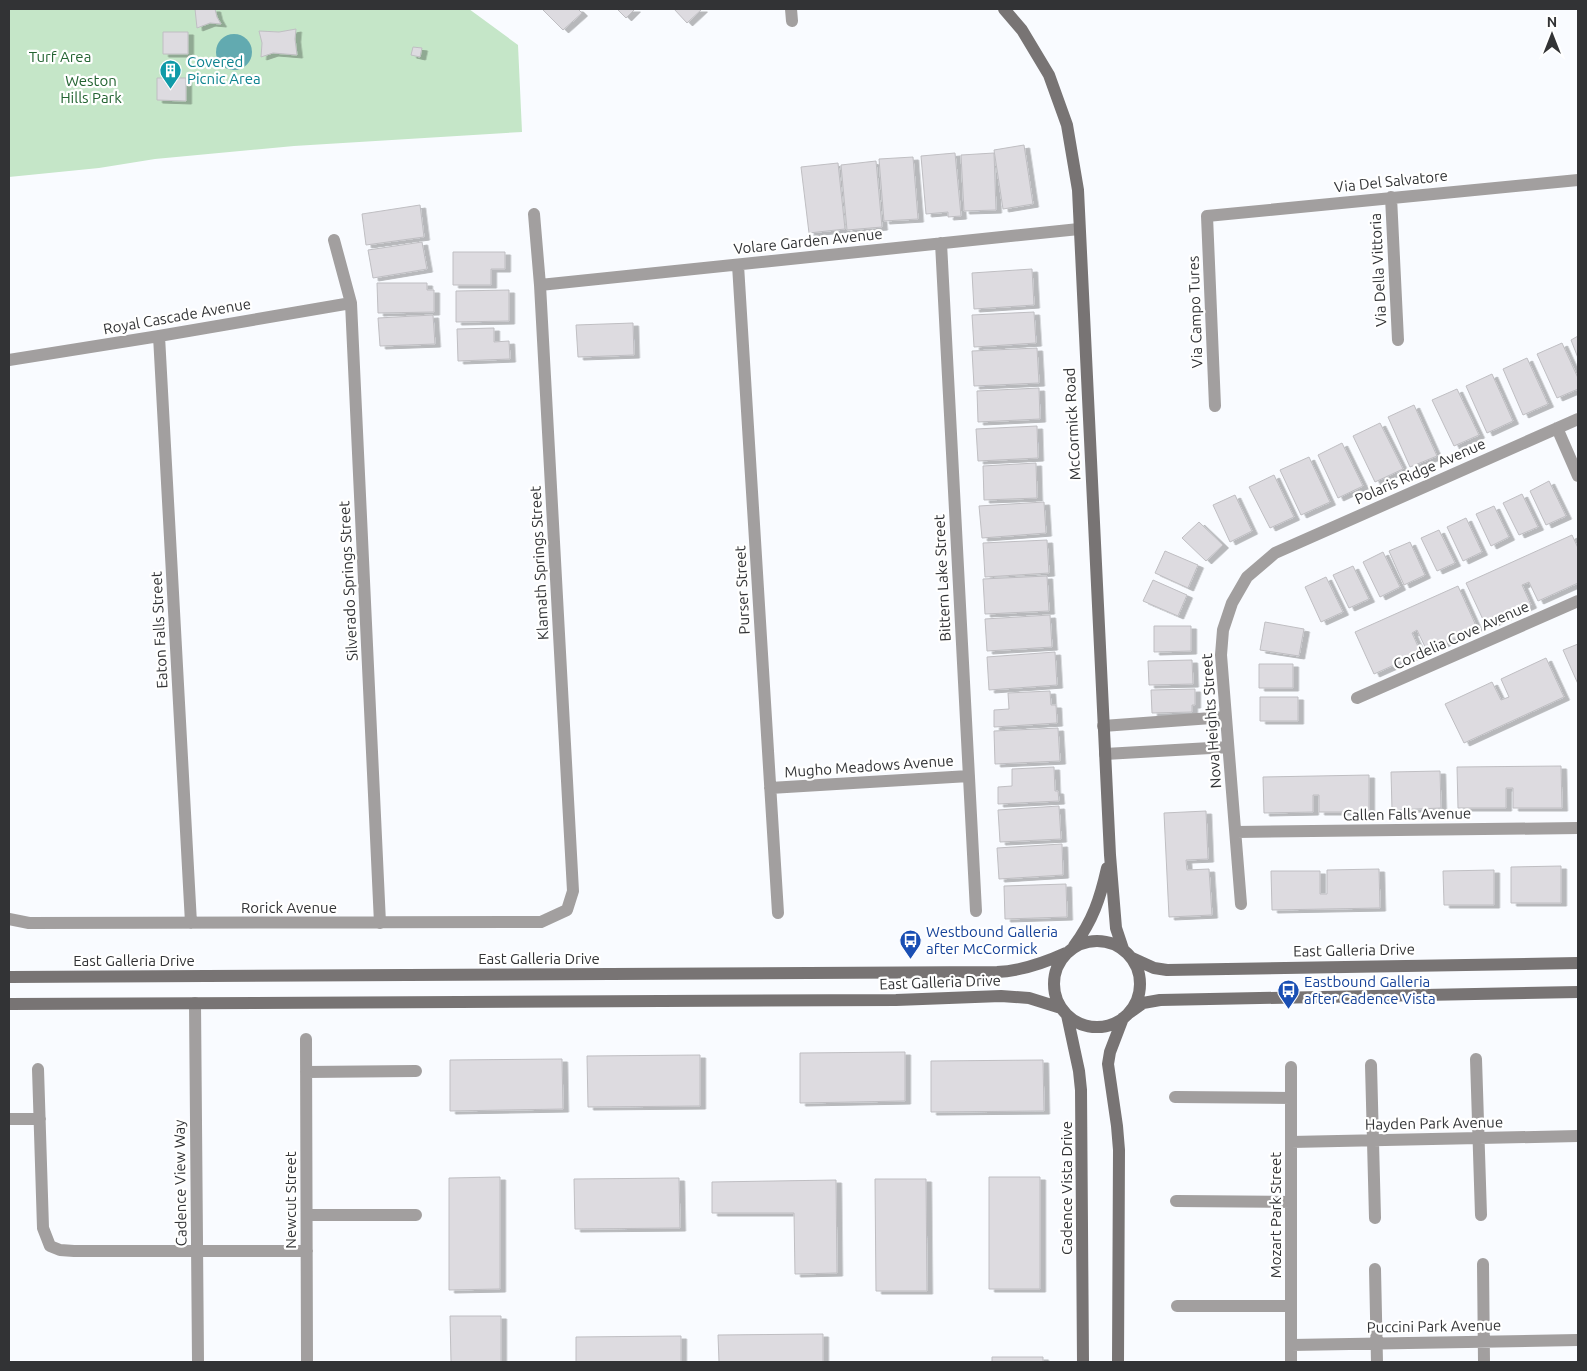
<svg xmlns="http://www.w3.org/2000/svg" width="1587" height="1371" font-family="Ubuntu,sans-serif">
  <defs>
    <filter id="shadow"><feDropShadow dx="5.5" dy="3" stdDeviation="0" flood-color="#0004"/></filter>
  </defs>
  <rect width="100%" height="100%" fill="#f9fbff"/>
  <path fill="#c5e6c8" d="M 9,9 L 469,9 L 518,45 L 522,132 L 294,146 L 155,159 L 99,168 L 9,177 Z"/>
  <path fill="#62aab0" d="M216 52a18 18 0 1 1 36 0a18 18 0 1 1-36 0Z"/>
  <path fill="#dddbe0" stroke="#bfbec2" filter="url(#shadow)" d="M 195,9 L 215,9 L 217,17 L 221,24 L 210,23 L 197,28 Z
    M 542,9 L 578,9 L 582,13 L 563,30 Z
    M 617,9 L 635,9 L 626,18 Z
    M 674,9 L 702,9 L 687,23 Z
    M 296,29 L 295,39 L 297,55 L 273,53 L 261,57 L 262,43 L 259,31 L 279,32 Z
    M 163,32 L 188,32 L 188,54 L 163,54 Z
    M 413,47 L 422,48 L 420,57 L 411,55 Z
    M 157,78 L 186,78 L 186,101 L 157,100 Z
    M 1024,145 L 1033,204 L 1003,209 L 994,150 Z
    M 955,153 L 961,216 L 948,217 L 948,212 L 926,214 L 921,156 Z
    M 994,153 L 996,210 L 964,211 L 961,155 Z
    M 913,157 L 918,219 L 884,221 L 879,159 Z
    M 876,161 L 882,227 L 847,230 L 841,165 Z
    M 838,163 L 845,229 L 809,233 L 801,167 Z
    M 420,205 L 424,237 L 366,245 L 362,214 Z
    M 422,242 L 427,269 L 373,278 L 368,250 Z
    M 453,252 L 505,252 L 505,269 L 491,269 L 491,285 L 453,285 Z
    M 1032,269 L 1034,305 L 974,309 L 972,273 Z
    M 377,283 L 427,283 L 427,290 L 434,290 L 434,312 L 378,313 Z
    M 509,290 L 509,321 L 456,322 L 456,291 Z
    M 1034,312 L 1036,343 L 974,347 L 972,315 Z
    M 433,315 L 435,344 L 380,346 L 378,318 Z
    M 633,323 L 634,355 L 578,357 L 576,325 Z
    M 494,328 L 494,342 L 509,341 L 510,359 L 458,361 L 457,329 Z
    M 1578,336 L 1578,358 L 1571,340 Z
    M 1562,343 L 1578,378 L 1578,389 L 1557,398 L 1537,354 Z
    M 1037,348 L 1039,383 L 974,386 L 972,351 Z
    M 1527,358 L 1548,404 L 1523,415 L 1503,369 Z
    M 1492,374 L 1513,421 L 1487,433 L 1466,386 Z
    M 1039,388 L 1040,419 L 978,422 L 977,391 Z
    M 1457,389 L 1479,435 L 1454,446 L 1432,400 Z
    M 1414,405 L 1437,456 L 1410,467 L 1388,417 Z
    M 1380,423 L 1403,469 L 1375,482 L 1353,436 Z
    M 1037,426 L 1038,458 L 978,461 L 976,429 Z
    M 1342,443 L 1363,486 L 1338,498 L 1318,455 Z
    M 1309,457 L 1330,502 L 1301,515 L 1280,470 Z
    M 1036,463 L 1037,498 L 984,500 L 983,466 Z
    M 1274,475 L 1294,517 L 1270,528 L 1249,487 Z
    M 1549,481 L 1566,516 L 1546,525 L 1530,491 Z
    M 1522,494 L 1538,527 L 1519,535 L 1503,503 Z
    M 1235,495 L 1252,531 L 1230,542 L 1213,505 Z
    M 1044,502 L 1046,533 L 982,538 L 979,506 Z
    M 1494,506 L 1509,537 L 1491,546 L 1476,514 Z
    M 1466,518 L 1482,552 L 1463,561 L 1447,527 Z
    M 1199,522 L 1223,545 L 1206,561 L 1182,538 Z
    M 1439,530 L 1455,563 L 1437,571 L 1421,538 Z
    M 1572,535 L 1578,548 L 1578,583 L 1538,601 L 1529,582 L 1522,585 L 1531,605 L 1486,626 L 1466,583 Z
    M 1047,540 L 1049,573 L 985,577 L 983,543 Z
    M 1410,542 L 1425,575 L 1404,585 L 1389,551 Z
    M 1165,551 L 1198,565 L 1188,588 L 1155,573 Z
    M 1383,552 L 1400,587 L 1380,597 L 1363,562 Z
    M 1353,566 L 1369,599 L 1349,608 L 1333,575 Z
    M 1047,576 L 1049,611 L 985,614 L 983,579 Z
    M 1326,577 L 1343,612 L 1321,622 L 1305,587 Z
    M 1153,580 L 1187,595 L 1178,616 L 1143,601 Z
    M 1458,586 L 1477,628 L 1427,651 L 1417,630 L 1412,633 L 1421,653 L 1374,674 L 1355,632 Z
    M 1050,615 L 1052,647 L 987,651 L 985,619 Z
    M 1265,622 L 1304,629 L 1299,656 L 1260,650 Z
    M 1154,626 L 1191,626 L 1191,651 L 1154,652 Z
    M 1578,644 L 1578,684 L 1563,650 Z
    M 1055,652 L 1057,685 L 989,690 L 987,657 Z
    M 1546,658 L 1564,697 L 1464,743 L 1445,704 L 1492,682 L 1501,700 L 1509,697 L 1501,679 Z
    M 1192,660 L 1193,684 L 1149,685 L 1148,661 Z
    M 1259,664 L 1293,664 L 1293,688 L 1259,688 Z
    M 1195,689 L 1195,705 L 1192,705 L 1192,712 L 1152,713 L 1151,690 Z
    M 1050,691 L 1051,705 L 1056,705 L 1057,723 L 994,727 L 994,710 L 1009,709 L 1008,693 Z
    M 1260,697 L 1298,697 L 1298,721 L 1260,721 Z
    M 1058,728 L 1060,761 L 995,764 L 994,731 Z
    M 1561,766 L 1562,808 L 1513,808 L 1513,788 L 1506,788 L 1506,808 L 1458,808 L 1457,767 Z
    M 1054,767 L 1055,791 L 1058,791 L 1059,801 L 998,804 L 998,787 L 1012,786 L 1012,769 Z
    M 1440,771 L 1441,808 L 1392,810 L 1391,772 Z
    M 1369,775 L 1369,812 L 1319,812 L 1319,795 L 1313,795 L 1313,812 L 1264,813 L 1263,777 Z
    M 1059,806 L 1061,839 L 1000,842 L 998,810 Z
    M 1206,811 L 1208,859 L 1186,860 L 1187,870 L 1209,869 L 1212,915 L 1169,917 L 1164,813 Z
    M 1062,844 L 1063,875 L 999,879 L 997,848 Z
    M 1561,866 L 1561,903 L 1511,903 L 1511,867 Z
    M 1379,869 L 1380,908 L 1272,910 L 1271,871 L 1320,871 L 1320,894 L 1327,894 L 1327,870 Z
    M 1494,870 L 1494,905 L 1444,905 L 1443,871 Z
    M 1066,884 L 1067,917 L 1005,919 L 1004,886 Z
    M 905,1052 L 905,1101 L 800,1103 L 800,1053 Z
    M 700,1055 L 700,1106 L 588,1107 L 587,1056 Z
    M 562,1059 L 563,1109 L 450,1111 L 450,1060 Z
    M 1043,1060 L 1044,1111 L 931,1112 L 931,1061 Z
    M 500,1177 L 500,1289 L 449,1290 L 449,1178 Z
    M 989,1177 L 1040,1177 L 1040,1289 L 989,1289 Z
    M 679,1178 L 680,1228 L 575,1229 L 574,1179 Z
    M 875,1179 L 926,1179 L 927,1291 L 876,1291 Z
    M 836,1180 L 837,1273 L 795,1274 L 794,1213 L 712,1213 L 712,1182 Z
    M 450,1316 L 501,1316 L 501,1362 L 451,1362 Z
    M 823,1334 L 823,1362 L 719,1362 L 718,1335 Z
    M 681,1336 L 681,1362 L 576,1362 L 576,1337 Z
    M 992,1357 L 1043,1357 L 1043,1362 L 992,1362 Z"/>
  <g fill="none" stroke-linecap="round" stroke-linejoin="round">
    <path stroke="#a29f9f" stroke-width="12" d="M 791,9 L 792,21
      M 1391,197 L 1398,340
      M 334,240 L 351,303 L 380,923
      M 941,243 L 976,911
      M 738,265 L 778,913
      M 540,285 L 1079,229
      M 159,336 L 191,923
      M 9,360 L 159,336 L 351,303
      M 1215,406 L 1207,216 L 1578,180
      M 1557,428 L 1578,476
      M 1357,698 L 1578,601
      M 1103,726 L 1225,717
      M 1105,754 L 1228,747
      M 770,788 L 969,776
      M 1236,832 L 1578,828
      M 1241,904 L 1221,655 L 1223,630 L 1232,603 L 1247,577 L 1275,553 L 1578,419
      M 9,919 L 29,923 L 541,922 L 567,910 L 573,891 L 540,285 L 534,214
      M 195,1003 L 198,1362
      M 306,1039 L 307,1362
      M 1476,1059 L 1481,1215
      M 1371,1065 L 1375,1218
      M 38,1069 L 43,1228 L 50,1246 L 60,1250 L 74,1251 L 307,1251
      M 306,1072 L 416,1071
      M 1175,1097 L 1291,1098
      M 9,1119 L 40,1119
      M 1291,1142 L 1578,1136
      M 1176,1201 L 1291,1202
      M 307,1215 L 416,1215
      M 1483,1264 L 1484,1362
      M 1375,1269 L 1377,1362
      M 1177,1306 L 1291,1306
      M 1291,1345 L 1578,1340
      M 1291,1362 L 1291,1067"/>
    <path stroke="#787474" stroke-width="12" d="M 1004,9 L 1022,30 L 1049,75 L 1067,125 L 1078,190 L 1110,855 L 1116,928 L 1123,949
      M1054 984a43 43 0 1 1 86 0a43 43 0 1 1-86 0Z
      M 1074,946 C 1093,920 1100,899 1107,868
      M 1132,958 L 1154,968 L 1167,970 L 1578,963
      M 9,977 L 997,972 C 1022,971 1044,963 1066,953
      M 9,1004 L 896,1000 L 1001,996 L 1029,998 L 1061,1008
      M 1129,1013 L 1143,1003 L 1160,1000 L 1578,992
      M 1067,1015 L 1079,1071 L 1081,1090 L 1083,1362
      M 1118,1362 L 1119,1150 L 1117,1126 L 1108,1064 L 1110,1052 L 1123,1018"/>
  </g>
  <defs>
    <symbol id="building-pin" viewBox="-11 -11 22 30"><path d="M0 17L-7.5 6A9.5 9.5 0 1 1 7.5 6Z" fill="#0f9aa8" stroke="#fff"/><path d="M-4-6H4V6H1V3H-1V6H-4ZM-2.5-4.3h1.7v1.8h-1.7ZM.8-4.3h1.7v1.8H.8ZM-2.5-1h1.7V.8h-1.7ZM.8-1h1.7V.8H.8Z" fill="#fff"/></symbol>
    <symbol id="bus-pin" viewBox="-11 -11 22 30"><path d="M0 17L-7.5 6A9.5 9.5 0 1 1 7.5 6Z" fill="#1a4fb4" stroke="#fff"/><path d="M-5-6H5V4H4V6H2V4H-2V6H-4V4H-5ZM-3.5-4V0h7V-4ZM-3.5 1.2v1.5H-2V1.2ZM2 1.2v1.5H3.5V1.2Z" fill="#fff"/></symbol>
  </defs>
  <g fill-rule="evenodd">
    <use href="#building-pin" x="158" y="58" width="25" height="34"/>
    <use href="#bus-pin" x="898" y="928" width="25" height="34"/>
    <use href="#bus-pin" x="1276" y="978" width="25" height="34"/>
  </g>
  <g text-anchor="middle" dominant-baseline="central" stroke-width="4.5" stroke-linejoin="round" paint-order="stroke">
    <g font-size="15" fill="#246432" stroke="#fff">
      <text x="60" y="56">Turf Area</text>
      <text x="91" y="80">Weston<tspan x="91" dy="17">Hills Park</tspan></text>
    </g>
    <g font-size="15" fill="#0d838f" stroke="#fff" text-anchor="start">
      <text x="187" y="61">Covered<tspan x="187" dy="17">Picnic Area</tspan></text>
    </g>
    <g font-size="15" fill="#323335" stroke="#fff">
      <text transform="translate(1391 181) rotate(-6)">Via Del Salvatore</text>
      <text transform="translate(808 241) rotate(-6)">Volare Garden Avenue</text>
      <text transform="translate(1378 270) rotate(-93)">Via Della Vittoria</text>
      <text transform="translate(1195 312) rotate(-92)">Via Campo Tures</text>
      <text transform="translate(177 316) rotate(-10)">Royal Cascade Avenue</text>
      <text transform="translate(1072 424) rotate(-93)">McCormick Road</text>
      <text transform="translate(1420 471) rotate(-24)">Polaris Ridge Avenue</text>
      <text transform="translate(539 563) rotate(-93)">Klamath Springs Street</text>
      <text transform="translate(942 578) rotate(-93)">Bittern Lake Street</text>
      <text transform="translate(348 581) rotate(-93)">Silverado Springs Street</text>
      <text transform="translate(742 590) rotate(-93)">Purser Street</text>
      <text transform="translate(159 630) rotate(-93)">Eaton Falls Street</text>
      <text transform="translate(1461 635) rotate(-24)">Cordelia Cove Avenue</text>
      <text transform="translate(1211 721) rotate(-94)">Nova Heights Street</text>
      <text transform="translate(869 766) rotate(-4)">Mugho Meadows Avenue</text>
      <text transform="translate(1407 814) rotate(-1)">Callen Falls Avenue</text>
      <text x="289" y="907">Rorick Avenue</text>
      <text transform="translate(1354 950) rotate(-1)">East Galleria Drive</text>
      <text x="539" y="958">East Galleria Drive</text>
      <text x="134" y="960">East Galleria Drive</text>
      <text transform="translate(940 982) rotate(-2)">East Galleria Drive</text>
      <text transform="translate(1434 1123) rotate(-1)">Hayden Park Avenue</text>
      <text transform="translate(180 1183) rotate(-91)">Cadence View Way</text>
      <text transform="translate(1066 1188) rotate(-90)">Cadence Vista Drive</text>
      <text transform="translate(290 1200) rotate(-90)">Newcut Street</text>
      <text transform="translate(1275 1215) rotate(-90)">Mozart Park Street</text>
      <text transform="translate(1434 1326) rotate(-1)">Puccini Park Avenue</text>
    </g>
    <g font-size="15" fill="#164399" stroke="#fff" text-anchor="start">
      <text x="926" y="931">Westbound Galleria<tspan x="926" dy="17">after McCormick</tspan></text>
      <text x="1304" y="981">Eastbound Galleria<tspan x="1304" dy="17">after Cadence Vista</tspan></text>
    </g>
  </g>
  <rect width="1587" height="1371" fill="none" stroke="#323335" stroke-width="20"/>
  <g transform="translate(1552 35)" stroke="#ffffff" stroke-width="4" paint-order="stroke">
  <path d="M0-4L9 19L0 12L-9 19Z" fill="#323335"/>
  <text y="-8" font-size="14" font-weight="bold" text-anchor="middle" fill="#323335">N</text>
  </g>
</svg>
